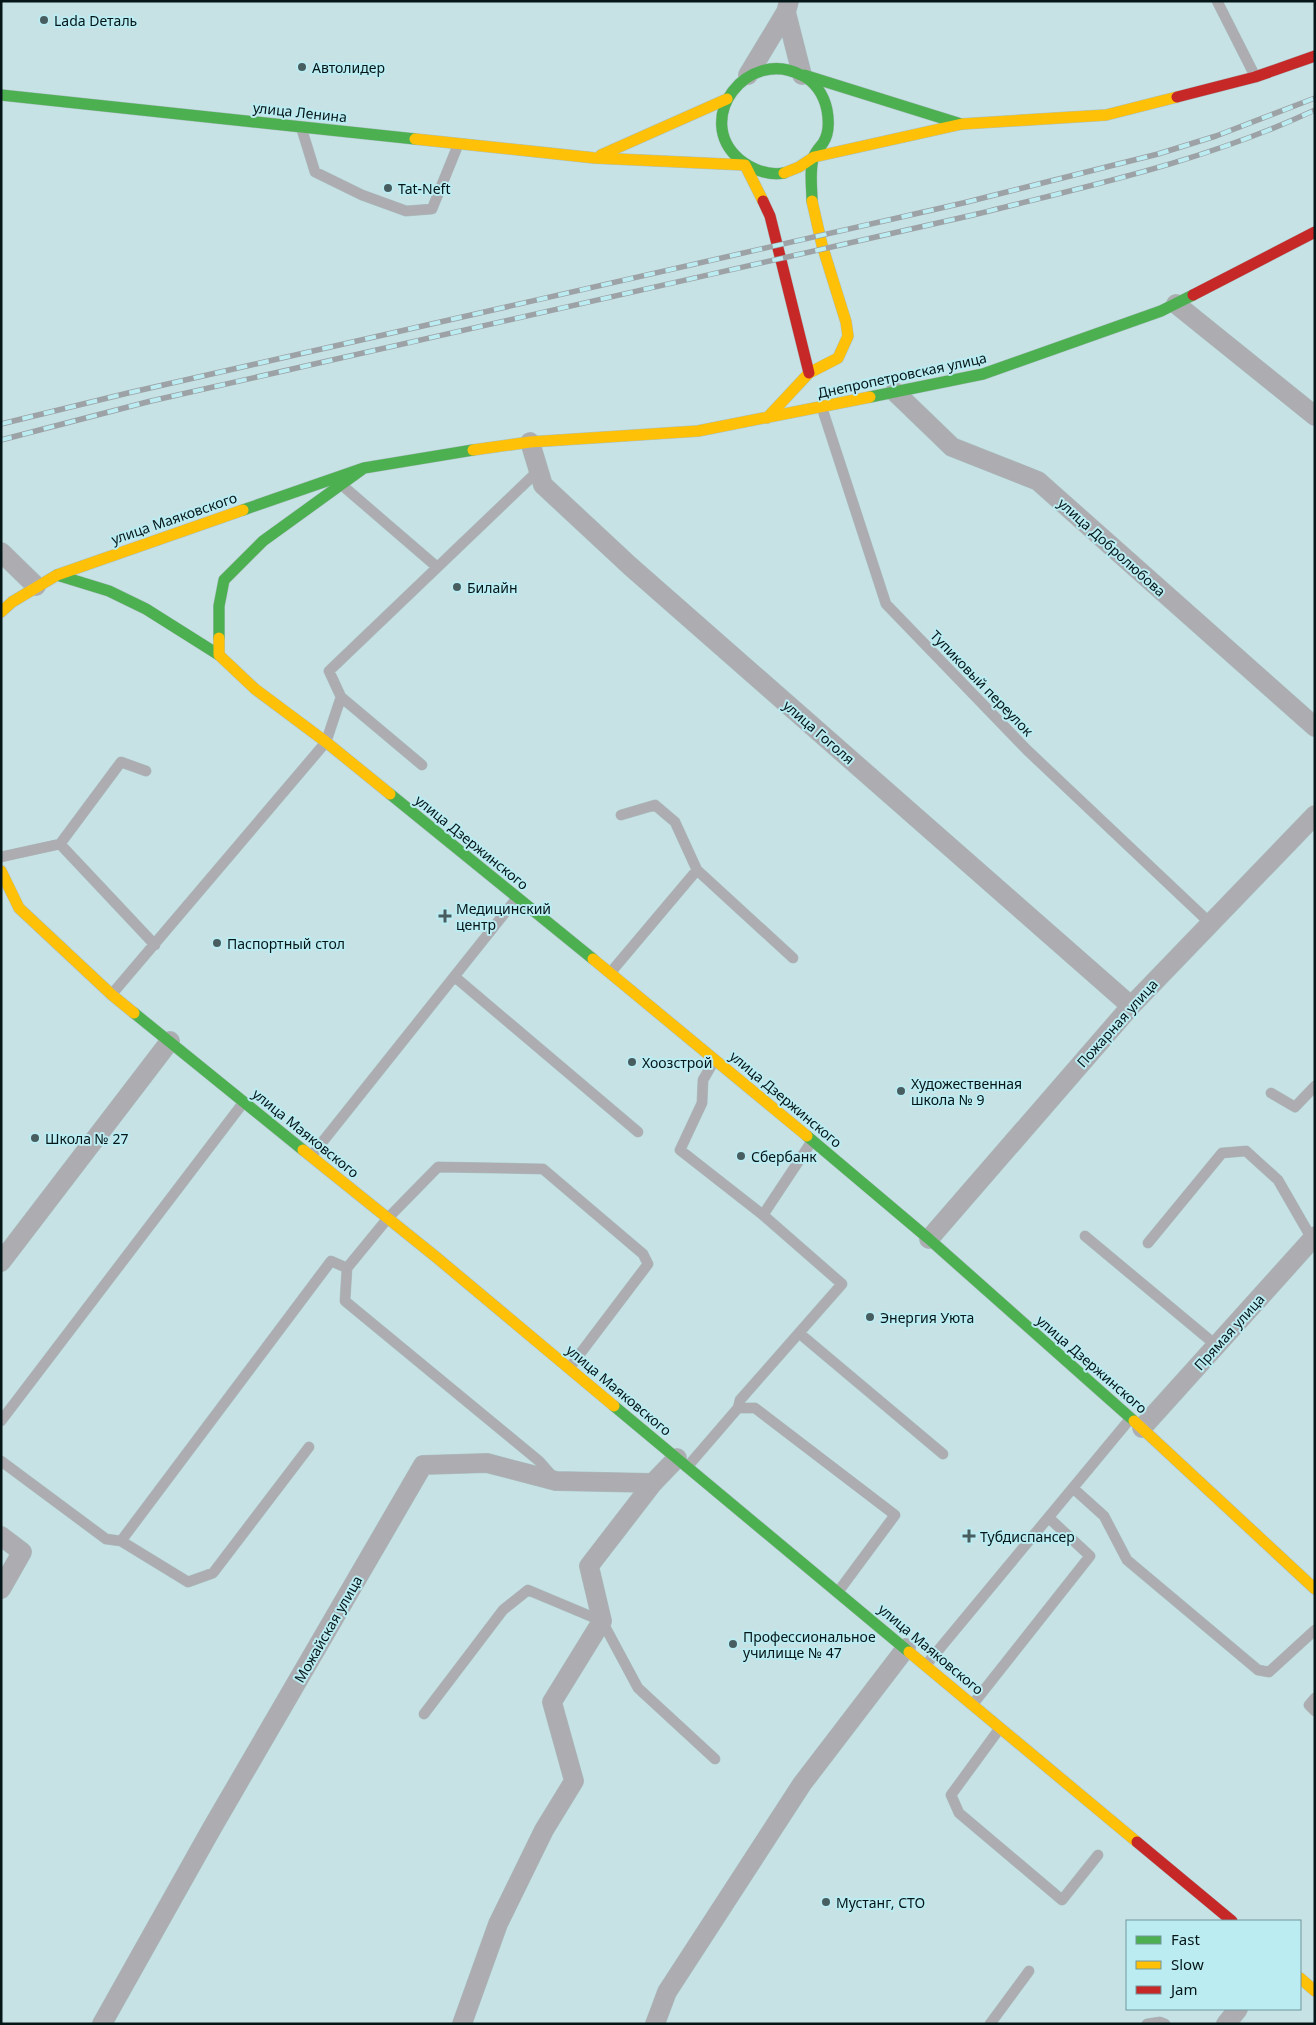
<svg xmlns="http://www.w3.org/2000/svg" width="1316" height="2025" font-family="'Noto Sans',sans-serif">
  <rect width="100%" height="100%" fill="#c7e2e5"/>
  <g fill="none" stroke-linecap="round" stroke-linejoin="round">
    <defs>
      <path id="lane" d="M 1217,1 L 1255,76
        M 302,130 L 315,172 L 362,195 L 406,211 L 432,209 L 458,145
        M 822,408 L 886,604 L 1027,750 L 1210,923
        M 343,486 L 437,567
        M 422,765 L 341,697 L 329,671 L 539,470
        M 146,771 L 121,762 L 60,844 L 155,945
        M 621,815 L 655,805 L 675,822 L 697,870
        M 1,857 L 60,844
        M 611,972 L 697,870 L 793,958
        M 455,977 L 638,1132
        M 112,994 L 326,742 L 341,697
        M 714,1061 L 703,1080 L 702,1103 L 680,1150 L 763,1215 L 812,1141
        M 1271,1093 L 1295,1107 L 1315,1086
        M 312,1155 L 516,899
        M 1085,1236 L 1217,1346
        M 1148,1243 L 1222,1153 L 1246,1151 L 1278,1180 L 1312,1239
        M 799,1333 L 943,1454
        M 738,1408 L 740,1400 L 842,1284 L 763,1215
        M 1,1421 L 243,1103
        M 1,1461 L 106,1539 L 121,1541 L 331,1261 L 347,1268
        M 688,1466 L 738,1408 L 755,1408 L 895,1515 L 838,1592
        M 554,1478 L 539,1461 L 345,1301 L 347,1268 L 388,1218 L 438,1167 L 543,1169 L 643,1254 L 648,1264 L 570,1367
        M 1074,1489 L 1104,1516 L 1127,1560 L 1258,1670 L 1269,1672 L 1315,1630
        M 121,1541 L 188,1582 L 213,1573 L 309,1447
        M 926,1665 L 1130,1419
        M 1315,1698 L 1309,1705 L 1315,1711
        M 973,1704 L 1090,1556 L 1049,1518
        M 424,1714 L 503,1610 L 528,1590 L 602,1621 L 638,1688 L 715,1759
        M 1000,1728 L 951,1795 L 959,1813 L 1062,1900 L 1098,1855
        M 990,2024 L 1029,1971
        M 1147,2024 L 1160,2022 L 1165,2024"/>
      <path id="street" d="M 786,12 L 802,75
        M 748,75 L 786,12 L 789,1
        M 1176,304 L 1315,416
        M 895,392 L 952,447 L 1038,481 L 1315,727
        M 530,442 L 543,485 L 630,566 L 1131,1006
        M 1,552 L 36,586
        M 929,1239 L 1131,1006 L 1315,815
        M 1,1262 L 170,1041
        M 1142,1428 L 1315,1236
        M 1,1536 L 22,1552 L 1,1589
        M 102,2024 L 212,1828 L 423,1465 L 487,1463 L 556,1481 L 653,1483 L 677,1458
        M 462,2024 L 498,1924 L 544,1830 L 574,1781 L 552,1702 L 602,1621 L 589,1566 L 653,1483
        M 655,2024 L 667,1992 L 802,1784 L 906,1648
        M 1226,2024 L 1238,2009"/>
      <path id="fast" d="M 804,75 L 961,124
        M 1,95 L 415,139
        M 784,173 C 768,176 751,169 739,159 C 693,119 747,47 801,75 C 815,81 824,95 827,110 C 829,121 829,134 823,143 C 820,147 816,151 814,156 C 809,169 812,188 812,201
        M 870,397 L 983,374 L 1161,311 L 1193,295
        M 243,510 L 364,468 L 473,450
        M 57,575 L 109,591 L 146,609 L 219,655
        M 219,638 L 219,606 L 224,580 L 263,541 L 364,468
        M 390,794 L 593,959
        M 134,1013 L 303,1150
        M 807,1136 L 929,1239 L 1134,1421
        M 614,1406 L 909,1652"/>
      <path id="slow" d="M 415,139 L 595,158 L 745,165 L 763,201
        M 601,155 L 727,99
        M 784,173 L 799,167 L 814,157 L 962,124 L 1106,115 L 1177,97
        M 767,418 L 809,373 L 838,358 L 848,336 L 846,322 L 822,245 L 812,201
        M 473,450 L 530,442 L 698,431 L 870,397
        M 1,612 L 12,602 L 57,575 L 243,510
        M 219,638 L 219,655 L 255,689 L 326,742 L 390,794
        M 1,871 L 19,908 L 112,995 L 134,1013
        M 593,959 L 807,1136
        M 303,1150 L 436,1257 L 614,1406
        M 1134,1421 L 1315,1589
        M 909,1652 L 1137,1842
        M 1300,1978 L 1315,1991"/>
      <path id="jam" d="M 1177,97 L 1255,77 L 1315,56
        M 763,201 L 770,216 L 809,373
        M 1193,295 L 1315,232
        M 1137,1842 L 1232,1921"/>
    </defs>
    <use href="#lane" stroke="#aac0c2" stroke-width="11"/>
    <use href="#street" stroke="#aac0c2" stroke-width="20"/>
    <use href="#fast" stroke="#aac0c2" stroke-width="12"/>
    <use href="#slow" stroke="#aac0c2" stroke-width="12"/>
    <use href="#jam" stroke="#aac0c2" stroke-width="12"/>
    <use href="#lane" stroke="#adacb1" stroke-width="10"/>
    <use href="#street" stroke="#adacb1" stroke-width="19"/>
    <use href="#fast" stroke="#4caf50" stroke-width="11"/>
    <use href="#slow" stroke="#ffc107" stroke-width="11"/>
    <use href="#jam" stroke="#c62828" stroke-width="11"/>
    <defs>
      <path id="rail" d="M 1,424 L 128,393 L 963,203 L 1158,154 L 1216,136 L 1315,98
        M 1,440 L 151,401 L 973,215 C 1088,186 1206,161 1315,110"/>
    </defs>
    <use href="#rail" stroke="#9ca2a5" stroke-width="5.5"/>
    <use href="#rail" stroke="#baecf2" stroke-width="4" stroke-dasharray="11" stroke-linecap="butt"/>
  </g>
  <g fill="#485d60" stroke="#baecf2" stroke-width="2">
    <circle cx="44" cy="20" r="5"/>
    <circle cx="302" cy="67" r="5"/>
    <circle cx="388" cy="188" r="5"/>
    <circle cx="457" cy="587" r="5"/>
    <path d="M442.5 908.5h5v5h5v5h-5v5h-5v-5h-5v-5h5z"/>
    <circle cx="217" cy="943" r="5"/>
    <circle cx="632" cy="1062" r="5"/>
    <circle cx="901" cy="1091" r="5"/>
    <circle cx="35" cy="1138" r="5"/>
    <circle cx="741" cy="1156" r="5"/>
    <circle cx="870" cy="1317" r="5"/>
    <path d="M966.5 1528.5h5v5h5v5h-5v5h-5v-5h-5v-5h5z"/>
    <circle cx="733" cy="1644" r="5"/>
    <circle cx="826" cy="1902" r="5"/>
  </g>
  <g text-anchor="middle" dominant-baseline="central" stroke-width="4" stroke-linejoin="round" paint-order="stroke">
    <g font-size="14" fill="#041618" stroke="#baecf2" text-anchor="start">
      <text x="54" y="20">Lada Dеталь</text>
      <text x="312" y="67">Автолидер</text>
      <text x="398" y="188">Tat-Neft</text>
      <text x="467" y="587">Билайн</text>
      <text x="456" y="908">Медицинский<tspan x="456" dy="16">центр</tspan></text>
      <text x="227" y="943">Паспортный стол</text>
      <text x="642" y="1062">Хоозстрой</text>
      <text x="911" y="1083">Художественная<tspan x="911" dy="16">школа № 9</tspan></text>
      <text x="45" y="1138">Школа № 27</text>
      <text x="751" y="1156">Сбербанк</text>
      <text x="880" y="1317">Энергия Уюта</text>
      <text x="980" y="1536">Тубдиспансер</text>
      <text x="743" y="1636">Профессиональное<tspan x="743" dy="16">училище № 47</tspan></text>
      <text x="836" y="1902">Мустанг, СТО</text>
    </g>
    <g font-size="14" fill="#041618" stroke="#baecf2">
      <text transform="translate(300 112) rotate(6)">улица Ленина</text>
      <text transform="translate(902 375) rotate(-12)">Днепропетровская улица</text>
      <text transform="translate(174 518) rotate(-19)">улица Маяковского</text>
      <text transform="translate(1112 547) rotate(42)">улица Добролюбова</text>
      <text transform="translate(982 683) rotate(46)">Тупиковый переулок</text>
      <text transform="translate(819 732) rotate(41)">улица Гоголя</text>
      <text transform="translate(472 842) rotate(39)">улица Дзержинского</text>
      <text transform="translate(1117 1023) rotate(-48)">Пожарная улица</text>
      <text transform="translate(786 1099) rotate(40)">улица Дзержинского</text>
      <text transform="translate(306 1133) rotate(39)">улица Маяковского</text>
      <text transform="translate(1229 1332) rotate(-48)">Прямая улица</text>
      <text transform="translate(1092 1364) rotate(41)">улица Дзержинского</text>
      <text transform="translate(619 1390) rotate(40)">улица Маяковского</text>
      <text transform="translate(328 1629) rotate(-60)">Можайская улица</text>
      <text transform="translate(931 1649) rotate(40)">улица Маяковского</text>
    </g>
  </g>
  <rect width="1316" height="2025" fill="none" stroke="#041618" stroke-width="5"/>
  <rect x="1126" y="1920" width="175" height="90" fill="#baecf2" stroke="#71969b"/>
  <rect x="1136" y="1936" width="25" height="8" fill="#4caf50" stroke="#71969b"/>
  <text x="1171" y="1945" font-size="15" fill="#041618">Fast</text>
  <rect x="1136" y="1961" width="25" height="8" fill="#ffc107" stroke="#71969b"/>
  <text x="1171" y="1970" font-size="15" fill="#041618">Slow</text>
  <rect x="1136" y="1986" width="25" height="8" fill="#c62828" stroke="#71969b"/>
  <text x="1171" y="1995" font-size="15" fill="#041618">Jam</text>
</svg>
